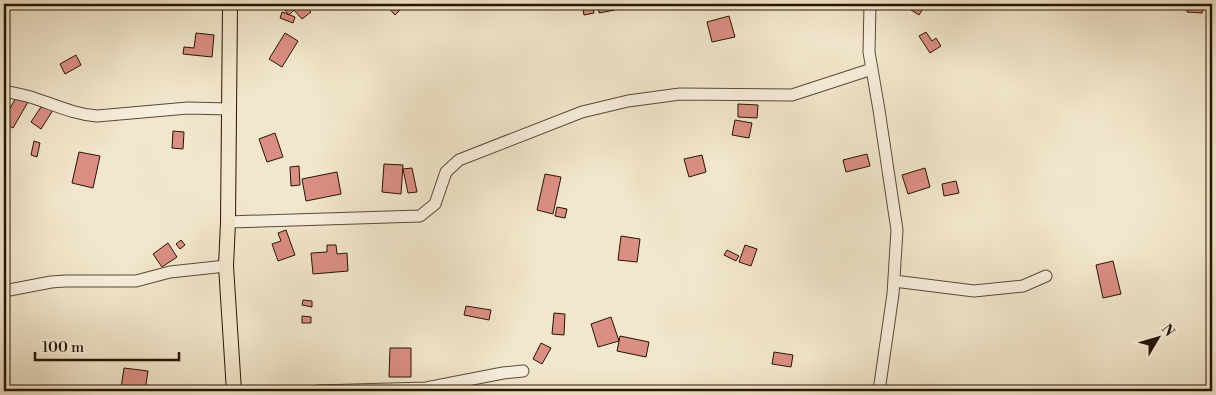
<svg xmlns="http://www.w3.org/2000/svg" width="1216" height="395" font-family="'Libre Bodoni',serif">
  <rect width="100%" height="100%" fill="#f2e7cd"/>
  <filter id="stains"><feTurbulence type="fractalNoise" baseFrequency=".004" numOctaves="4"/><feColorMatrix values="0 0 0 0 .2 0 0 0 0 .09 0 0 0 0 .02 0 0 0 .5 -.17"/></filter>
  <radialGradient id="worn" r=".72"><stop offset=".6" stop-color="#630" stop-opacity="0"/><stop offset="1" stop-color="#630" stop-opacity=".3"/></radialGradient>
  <path fill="#db8f84" stroke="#271404" d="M 285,4 L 291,4 L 296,9 L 301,4 L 304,4 L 311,12 L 302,19 L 294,10 L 289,15 L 282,7 Z
    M 385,4 L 406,4 L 395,15 Z
    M 582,4 L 592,4 L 594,13 L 584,15 Z
    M 598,4 L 614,4 L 615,10 L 599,13 Z
    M 912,4 L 926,4 L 919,15 L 908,8 Z
    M 1188,4 L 1207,4 L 1208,9 L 1203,9 L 1202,13 L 1187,12 Z
    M 282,12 L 295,17 L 293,23 L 280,18 Z
    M 729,16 L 735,37 L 712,42 L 707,22 Z
    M 926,32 L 932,41 L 936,38 L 941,46 L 930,53 L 919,36 Z
    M 196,33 L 214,35 L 212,57 L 183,54 L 184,47 L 194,48 Z
    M 285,33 L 298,41 L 282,67 L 269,59 Z
    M 76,55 L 81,65 L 65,74 L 60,64 Z
    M 17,96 L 28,102 L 13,128 L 4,123 L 4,119 Z
    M 43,104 L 53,110 L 41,129 L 31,122 Z
    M 738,104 L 758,105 L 757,118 L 738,117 Z
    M 735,120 L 752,123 L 749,138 L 732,135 Z
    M 173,131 L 184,132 L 183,149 L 172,148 Z
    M 275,133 L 283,157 L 267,162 L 259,139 Z
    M 34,141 L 40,143 L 37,157 L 31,155 Z
    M 79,152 L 100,156 L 93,188 L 72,183 Z
    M 867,154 L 870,166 L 846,172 L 843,160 Z
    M 702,155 L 706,172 L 689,177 L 684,159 Z
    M 384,164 L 403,165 L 401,194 L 382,192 Z
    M 299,166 L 300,185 L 291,186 L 290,167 Z
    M 412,168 L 417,192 L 408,193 L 403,169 Z
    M 925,168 L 930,187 L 908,194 L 902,175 Z
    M 337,172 L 341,194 L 306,201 L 302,179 Z
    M 545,174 L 561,177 L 553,214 L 537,210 Z
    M 956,181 L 959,193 L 944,196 L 942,184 Z
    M 557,207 L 567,209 L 565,218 L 555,216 Z
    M 286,230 L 295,255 L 278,261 L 272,244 L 281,241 L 278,233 Z
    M 621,236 L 640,239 L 637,262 L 618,260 Z
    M 181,240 L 185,245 L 180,249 L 176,244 Z
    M 168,243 L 177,257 L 162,267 L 153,254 Z
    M 327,245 L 336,245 L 337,254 L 347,253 L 348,271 L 313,274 L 311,253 L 327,252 Z
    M 745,245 L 757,249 L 751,266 L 739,262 Z
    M 727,250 L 739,256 L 736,261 L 724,255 Z
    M 1113,261 L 1121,294 L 1103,298 L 1096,265 Z
    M 303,300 L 312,301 L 312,307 L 302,305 Z
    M 466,306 L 491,310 L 489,320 L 464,315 Z
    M 554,313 L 565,314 L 564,335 L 552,334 Z
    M 302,316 L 311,317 L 311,323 L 302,323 Z
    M 611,317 L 619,341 L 598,347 L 591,324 Z
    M 620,336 L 649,342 L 646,357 L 617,351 Z
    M 541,343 L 551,348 L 542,364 L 533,359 Z
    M 390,348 L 411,348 L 411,377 L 389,377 Z
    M 774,352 L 793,355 L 791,367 L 772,364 Z
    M 124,368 L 148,371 L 145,391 L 121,388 Z"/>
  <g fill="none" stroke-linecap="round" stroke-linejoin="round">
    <defs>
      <path id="minor" d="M 870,4 L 869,52 L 879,110 L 897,230 L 893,294 L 879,391 L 878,391
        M 4,91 C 12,93 20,94 27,96 C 51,103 72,114 97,116 L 188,108 L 229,109
        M 228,222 L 420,216 L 435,204 L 446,172 L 459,160 L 582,112 L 628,101 L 680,94 L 792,95 L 872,69
        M 894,281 L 974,291 L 1023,286 L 1046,276
        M 4,291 L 51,282 L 65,281 L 136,281 L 170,272 L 226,266
        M 317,391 L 426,388 L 503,373 L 523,371"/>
      <path id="major" d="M 230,4 L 228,222 L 226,266 L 234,391"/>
    </defs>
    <use href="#minor" stroke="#5a4936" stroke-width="13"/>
    <use href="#major" stroke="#271404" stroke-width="16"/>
    <use href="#minor" stroke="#f7efde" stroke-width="11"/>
    <use href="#major" stroke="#f2e7cd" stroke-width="14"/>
  </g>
  <rect width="1216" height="395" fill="none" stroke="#f2e7cd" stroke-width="20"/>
  <rect x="5" y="5" width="1206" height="385" fill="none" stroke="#271404" stroke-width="2.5"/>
  <rect x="10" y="10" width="1196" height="375" fill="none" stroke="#271404"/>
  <g transform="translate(1158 338) rotate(52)" stroke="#f7efde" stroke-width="4" paint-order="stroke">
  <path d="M0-4L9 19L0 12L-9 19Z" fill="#271404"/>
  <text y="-8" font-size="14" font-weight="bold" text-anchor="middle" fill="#271404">N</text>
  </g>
  <path d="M35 352v8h144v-8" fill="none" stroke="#271404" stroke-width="2.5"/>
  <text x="42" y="352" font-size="15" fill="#271404" stroke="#f7efde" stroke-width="4" paint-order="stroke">100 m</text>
  <rect width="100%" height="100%" filter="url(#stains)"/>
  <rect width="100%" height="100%" fill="url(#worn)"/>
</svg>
